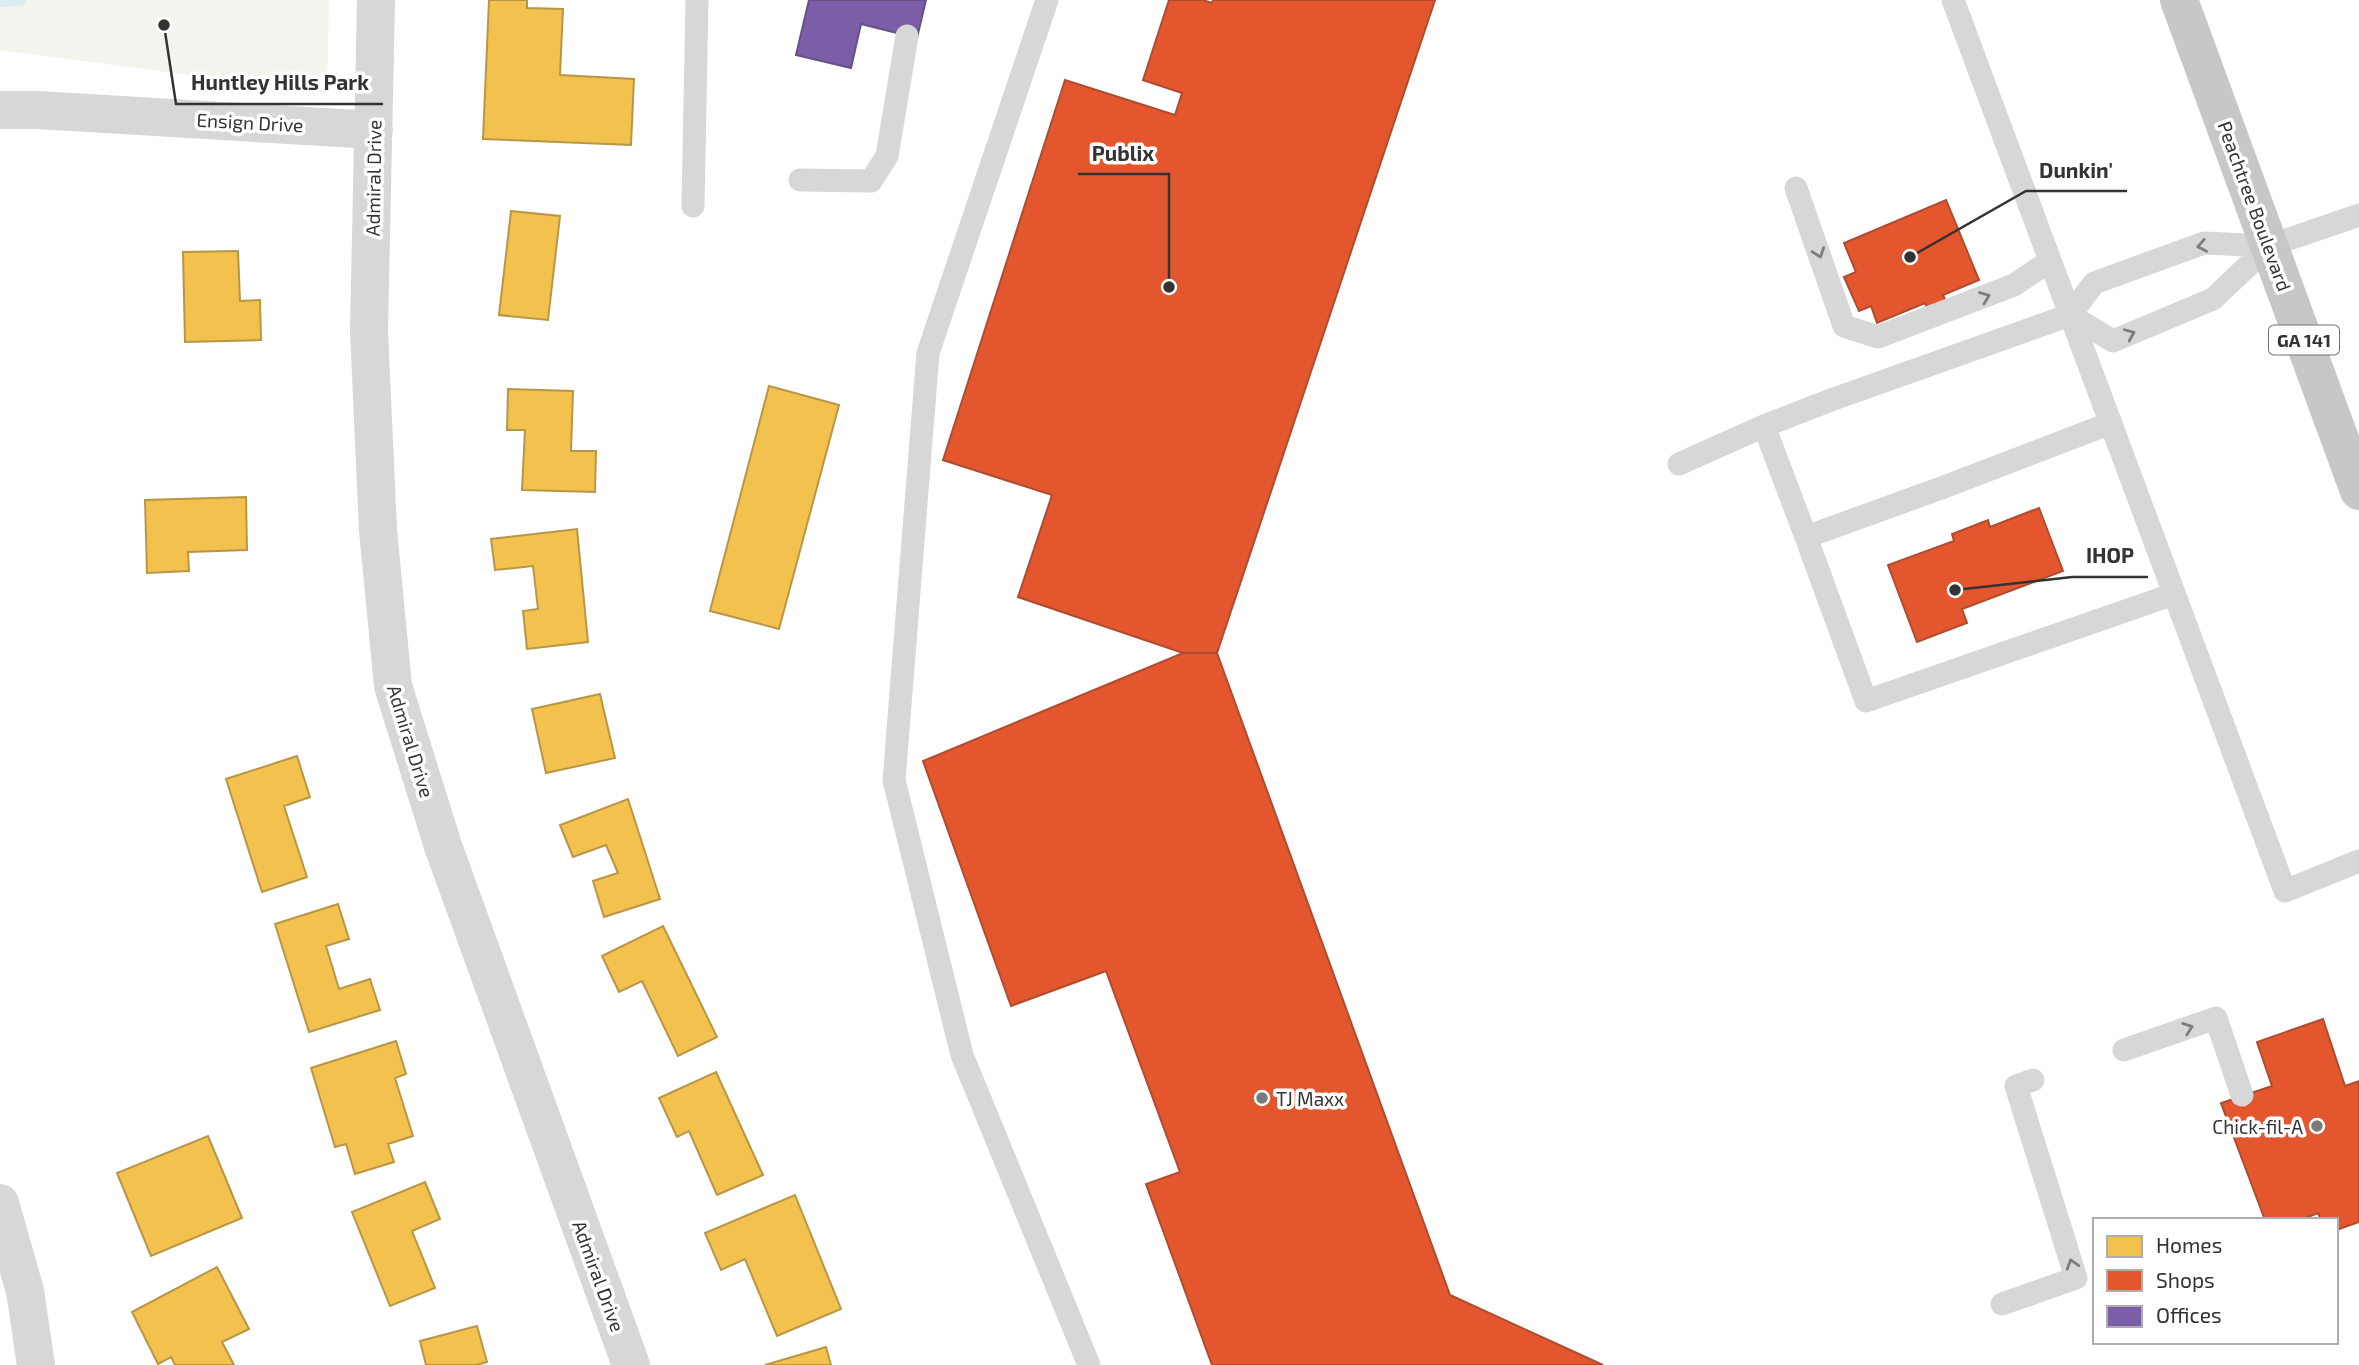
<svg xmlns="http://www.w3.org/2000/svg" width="2359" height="1365" font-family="'Exo 2',sans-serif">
  <rect width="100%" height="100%" fill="#fff"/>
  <path fill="#f1f5ed" d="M 0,0 L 329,0 L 327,93 L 0,50 Z"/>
  <path fill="#f2c14e" stroke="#b99646" stroke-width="2" d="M 489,0 L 527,0 L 527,8 L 563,9 L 560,75 L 634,79 L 631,145 L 483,139 Z
    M 511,211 L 560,216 L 548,320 L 499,315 Z
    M 238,251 L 240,301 L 260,300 L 261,340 L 185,342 L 183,252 Z
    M 769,386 L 839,405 L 779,629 L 710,611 Z
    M 508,389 L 573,391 L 571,451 L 596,451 L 595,492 L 522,490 L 525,430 L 507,430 Z
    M 246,497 L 247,550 L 188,552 L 189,571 L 147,573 L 145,500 Z
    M 577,529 L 588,642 L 527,649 L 523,611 L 538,609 L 533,566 L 495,570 L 491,539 Z
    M 600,694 L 615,758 L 546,773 L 532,709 Z
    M 297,756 L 310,797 L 284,806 L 307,877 L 262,892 L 226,779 Z
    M 628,799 L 660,899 L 604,917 L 593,881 L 618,873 L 606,845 L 573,857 L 560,825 Z
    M 338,904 L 349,939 L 326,946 L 339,989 L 370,979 L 380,1010 L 309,1032 L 275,924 Z
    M 663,926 L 717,1037 L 678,1056 L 642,981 L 619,992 L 602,956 Z
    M 396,1041 L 406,1074 L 395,1078 L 413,1136 L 388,1144 L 394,1162 L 355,1174 L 346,1144 L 335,1147 L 311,1068 Z
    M 716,1072 L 763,1175 L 717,1195 L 689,1131 L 677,1137 L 659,1098 Z
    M 208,1136 L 242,1218 L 151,1256 L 117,1173 Z
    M 425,1182 L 440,1219 L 412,1231 L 435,1288 L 390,1306 L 352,1212 Z
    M 795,1195 L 841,1309 L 777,1336 L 745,1259 L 721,1270 L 705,1233 Z
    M 217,1267 L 249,1329 L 222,1342 L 234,1365 L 175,1365 L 171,1357 L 158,1364 L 132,1312 Z
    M 477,1326 L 487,1362 L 476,1365 L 426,1365 L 420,1341 Z
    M 826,1347 L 831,1365 L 765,1365 Z"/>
  <path fill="#e4572e" stroke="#af4c30" stroke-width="2" d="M 1169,0 L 1203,0 L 1212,3 L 1213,0 L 1435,0 L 1217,653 L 1183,653 L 1018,597 L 1052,495 L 943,460 L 1065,80 L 1175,115 L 1182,93 L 1143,80 Z
    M 1946,200 L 1979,280 L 1943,295 L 1947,304 L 1929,312 L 1925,303 L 1877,323 L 1871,306 L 1859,311 L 1844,277 L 1856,272 L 1844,243 Z
    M 2039,508 L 2063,571 L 1962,609 L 1967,623 L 1917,642 L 1888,565 L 1954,541 L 1952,534 L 1988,520 L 1990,527 Z
    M 1183,653 L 1217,653 L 1450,1295 L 1603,1365 L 1212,1365 L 1146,1184 L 1180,1172 L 1106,971 L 1011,1006 L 923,761 Z
    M 2323,1019 L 2345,1086 L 2359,1081 L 2359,1222 L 2336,1230 L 2336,1220 L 2321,1220 L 2318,1213 L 2300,1220 L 2265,1220 L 2221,1103 L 2272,1086 L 2257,1042 Z"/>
  <path fill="#7b5ea7" stroke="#655184" stroke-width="2" d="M 809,0 L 926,0 L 917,38 L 861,24 L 851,68 L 796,55 Z"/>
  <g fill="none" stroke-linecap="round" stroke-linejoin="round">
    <path stroke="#ddebf3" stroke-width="12" d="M 0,1 L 20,0"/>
    <path stroke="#d7d7d7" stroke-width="23" d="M 1047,0 L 928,353 L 894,780 L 962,1055 L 1089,1365
      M 1953,0 L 2285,891 L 2359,861
      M 800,180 L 871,181 L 887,156 L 907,36
      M 1796,188 L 1844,326 L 1878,337 L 2014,285 L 2050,261
      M 693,206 L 697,0
      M 2070,315 L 2113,341 L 2213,299 L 2269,246
      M 2111,423 L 1944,487 L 1806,537 L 1866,701 L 2174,594
      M 1764,426 L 1806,537
      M 1679,464 L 1764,426 L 1831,400 L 2070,315 L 2094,283 L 2204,243 L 2269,246 L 2359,215
      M 2124,1050 L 2216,1018 L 2242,1095
      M 2002,1304 L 2076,1278 L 2016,1086 L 2033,1080"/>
    <path stroke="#d7d7d7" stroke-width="38" d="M 376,0 L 369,331 L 378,530 L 393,686 L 443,846 L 631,1365
      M 0,110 L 38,110 L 374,130
      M 0,1203 L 25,1291 L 36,1365"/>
    <path stroke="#c7c7c7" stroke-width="38" d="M 2179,0 L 2359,491"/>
  </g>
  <defs><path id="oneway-chevron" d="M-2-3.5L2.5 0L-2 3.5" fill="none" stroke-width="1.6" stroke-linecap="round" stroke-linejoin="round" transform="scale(1.75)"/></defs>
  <g stroke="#7d7d7d">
    <use href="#oneway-chevron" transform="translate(2202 246) rotate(169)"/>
    <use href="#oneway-chevron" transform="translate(1819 253) rotate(71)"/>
    <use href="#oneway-chevron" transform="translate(1985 297) rotate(-21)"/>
    <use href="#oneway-chevron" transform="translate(2130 334) rotate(-23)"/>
    <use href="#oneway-chevron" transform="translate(2188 1028) rotate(-19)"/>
    <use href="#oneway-chevron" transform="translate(2072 1264) rotate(-107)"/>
  </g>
  <g fill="#7a7a7a" stroke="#fff" stroke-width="2.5">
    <circle cx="1262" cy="1098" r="7"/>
    <circle cx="2317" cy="1126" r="7"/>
  </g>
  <g text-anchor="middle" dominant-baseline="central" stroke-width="7" stroke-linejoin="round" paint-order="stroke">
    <rect fill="#fff" stroke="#707070" stroke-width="2" x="2269" y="325.5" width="70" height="29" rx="5"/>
    <g font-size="18" font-weight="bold" fill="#333">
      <text x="2304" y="340">GA 141</text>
    </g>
    <g font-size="19" fill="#333" stroke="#fff">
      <text transform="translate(250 122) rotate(3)">Ensign Drive</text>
      <text transform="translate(373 178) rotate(-89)">Admiral Drive</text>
      <text transform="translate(2255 206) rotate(70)">Peachtree Boulevard</text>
      <text transform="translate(411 741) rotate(73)">Admiral Drive</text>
      <text transform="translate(599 1276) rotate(70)">Admiral Drive</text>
    </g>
    <g font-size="19" fill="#333" stroke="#fff" text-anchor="start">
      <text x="1276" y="1098">TJ Maxx</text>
      <text x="2303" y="1126" text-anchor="end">Chick-fil-A</text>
    </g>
  </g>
  <path fill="none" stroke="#333" stroke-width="2.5" d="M164 25L176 104H383M1169 287L1169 174H1078M1910 257L2026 191H2127M1955 590L2072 577H2148"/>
  <g fill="#333" stroke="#fff" stroke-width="2.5">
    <circle cx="164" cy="25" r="7"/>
    <circle cx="1169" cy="287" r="7"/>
    <circle cx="1910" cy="257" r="7"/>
    <circle cx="1955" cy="590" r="7"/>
  </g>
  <g font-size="21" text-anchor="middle" font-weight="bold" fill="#333" stroke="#fff" stroke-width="7" stroke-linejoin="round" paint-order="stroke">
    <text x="280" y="90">Huntley Hills Park</text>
    <text x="1123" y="161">Publix</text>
    <text x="2076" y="178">Dunkin'</text>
    <text x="2110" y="563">IHOP</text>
  </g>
  <rect x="2093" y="1218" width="245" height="126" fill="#ffffff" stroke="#adadad" stroke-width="2"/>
  <rect x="2107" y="1236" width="35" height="21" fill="#f2c14e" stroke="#adadad" stroke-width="2"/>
  <text x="2156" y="1253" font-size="21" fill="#333333">Homes</text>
  <rect x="2107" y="1270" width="35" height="21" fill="#e4572e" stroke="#adadad" stroke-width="2"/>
  <text x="2156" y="1288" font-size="21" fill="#333333">Shops</text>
  <rect x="2107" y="1306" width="35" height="21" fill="#7b5ea7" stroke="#adadad" stroke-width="2"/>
  <text x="2156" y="1323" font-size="21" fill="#333333">Offices</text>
</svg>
